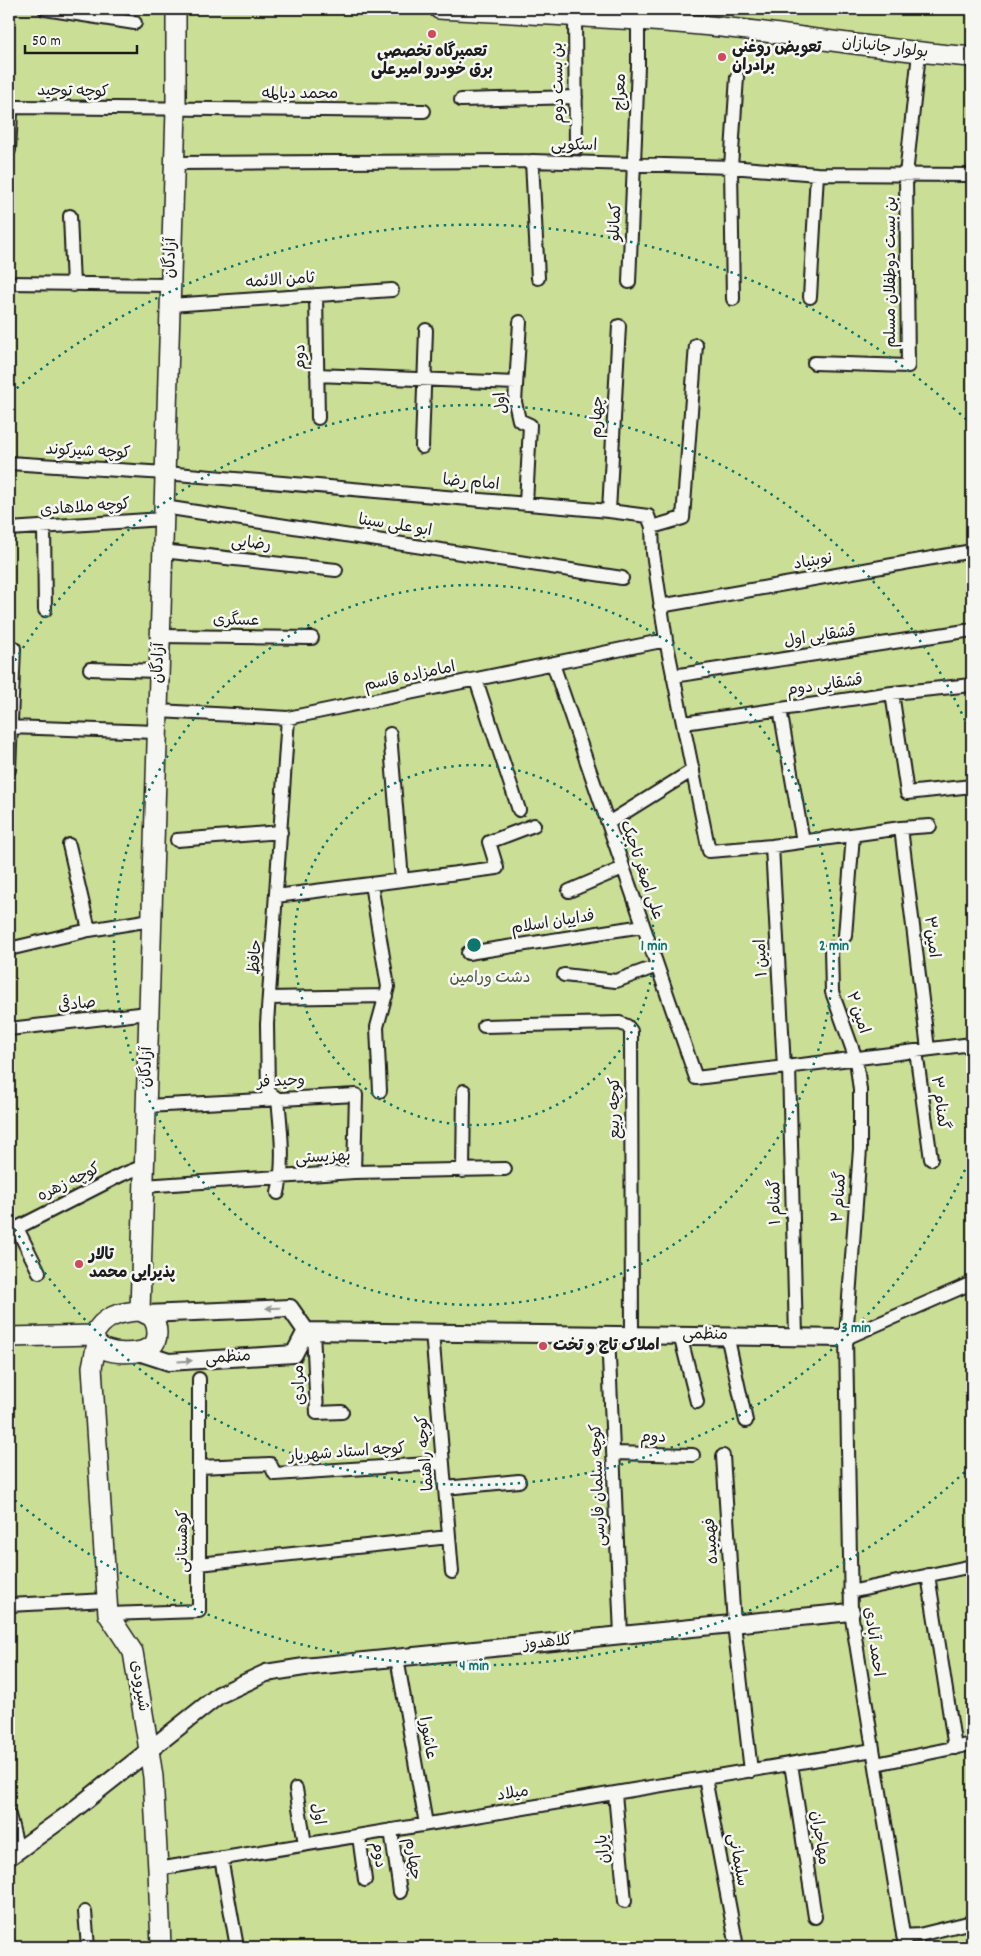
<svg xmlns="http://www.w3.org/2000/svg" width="981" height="1956" font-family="Dekko,'Playpen Sans Arabic',sans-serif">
  <rect width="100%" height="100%" fill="#f6f6f2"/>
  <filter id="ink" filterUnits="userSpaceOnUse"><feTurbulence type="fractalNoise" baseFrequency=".02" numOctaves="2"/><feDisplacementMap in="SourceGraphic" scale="10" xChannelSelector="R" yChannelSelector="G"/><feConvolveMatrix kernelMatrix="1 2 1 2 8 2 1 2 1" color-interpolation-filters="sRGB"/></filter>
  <g filter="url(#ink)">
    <path fill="#cadf95" stroke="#737e58" d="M 9,9 L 972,9 L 972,1947 L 9,1947 Z"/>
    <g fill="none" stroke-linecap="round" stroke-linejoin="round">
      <defs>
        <path id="minor" d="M 45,9 L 135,23
          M 575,17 L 576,148
          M 461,100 L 576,97
          M 9,150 L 11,113 L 12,108 L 16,107 L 424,111
          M 532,161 L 538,278
          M 174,163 L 532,161 L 731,167 L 817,174 L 972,175
          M 70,216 L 73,285
          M 629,282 L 638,66 L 638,22
          M 9,283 L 170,285
          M 316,295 L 318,418
          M 810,297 L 817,174
          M 733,299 L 731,167 L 737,77
          M 170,305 L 392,290
          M 520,322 L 515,402 L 519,420 L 530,425 L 526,504
          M 814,363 L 908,366 L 906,175 L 919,53
          M 317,375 L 516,383
          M 422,447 L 426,330
          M 9,463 L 165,473 L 609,511 L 648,516 L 652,527 L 653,553 L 666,640 L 709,851 L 772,846 L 901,828 L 930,826
          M 164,507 L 622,578
          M 609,511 L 619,326
          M 44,527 L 45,610
          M 652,527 L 683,518 L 696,345
          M 9,529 L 163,519
          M 162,551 L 336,570
          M 660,606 L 972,551
          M 160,636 L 312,638
          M 553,664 L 696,1078 L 972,1044
          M 90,669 L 159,671
          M 673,676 L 972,630
          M 476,680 L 519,810
          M 892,693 L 907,793 L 972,786
          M 780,709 L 803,842
          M 158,711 L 288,718 L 666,640
          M 684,723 L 892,693 L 972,685
          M 9,727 L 157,732
          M 390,734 L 402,880
          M 9,770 L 14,648
          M 608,823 L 693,770
          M 901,828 L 928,1049
          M 177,840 L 281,832
          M 69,845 L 89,930
          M 772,846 L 784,1068
          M 371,884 L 388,987 L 377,1027 L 380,1091
          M 569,891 L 623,868
          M 276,896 L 497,868 L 489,842 L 534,825
          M 845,936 L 853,835
          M 831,948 L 832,992 L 856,1059 L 860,1090 L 860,1149 L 846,1338 L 851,1612 L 905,1947
          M 9,949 L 89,930 L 151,920
          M 468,953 L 643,926
          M 564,975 L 616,981 L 657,966
          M 269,998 L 386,996
          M 484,1026 L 620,1023 L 627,1026 L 631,1031 L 632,1334
          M 9,1029 L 148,1013
          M 916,1051 L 931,1159
          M 789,1067 L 796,1336
          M 146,1106 L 356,1095 L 354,1172
          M 463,1171 L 464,1091
          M 143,1186 L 354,1172 L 505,1169
          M 278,1193 C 285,1162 281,1130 278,1099 L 268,1092 L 267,1024 L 288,718
          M 17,1228 L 39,1272
          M 9,1232 L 121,1175 L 144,1166
          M 313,1331 L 317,1413 L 342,1412
          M 432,1332 L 452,1572
          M 608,1334 L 621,1635
          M 680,1335 L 697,1402
          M 727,1335 L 746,1421
          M 846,1338 L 972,1283
          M 613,1453 L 693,1455
          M 723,1456 L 734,1624 L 751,1771
          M 199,1467 L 270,1464 L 275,1474 L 443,1463
          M 445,1488 L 519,1481
          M 199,1564 L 449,1537
          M 928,1575 L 955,1748
          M 850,1592 L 972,1566
          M 9,1605 L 107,1600
          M 108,1614 L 199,1611 L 199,1379
          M 397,1658 L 426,1824
          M 791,1764 L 815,1917
          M 876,1764 L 972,1744
          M 705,1778 L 737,1947
          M 296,1789 L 305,1844
          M 615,1794 L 625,1901
          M 9,1815 L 18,1850
          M 391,1830 L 400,1892
          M 359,1836 L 365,1880
          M 221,1858 L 237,1947
          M 158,1869 L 873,1750
          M 85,1912 L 88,1947
          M 903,1936 L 919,1935 L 972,1922"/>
        <path id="tertiary" d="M 306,1331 L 846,1338
          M 138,1352 L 169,1362 L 294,1354 L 306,1331 L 290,1308 L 145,1314
          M 9,1857 L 66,1816 L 219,1695 L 266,1673 L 304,1667 L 851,1612"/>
        <path id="secondary" d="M 439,9 C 539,15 639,18 739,29 C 817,38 894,51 972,57
          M 140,1311 L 176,110 L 176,14
          M 140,1311 C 144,1313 151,1316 153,1319 C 158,1326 159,1340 152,1346 C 142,1355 105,1356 97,1343 C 95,1341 95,1338 94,1335 C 103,1316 120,1312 140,1311 Z
          M 9,1337 L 94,1335
          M 97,1343 L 92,1367 L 108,1614 L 133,1652 L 149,1750 L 153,1777 L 158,1869 L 161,1947"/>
      </defs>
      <use href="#minor" stroke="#1c1c1c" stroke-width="16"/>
      <use href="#tertiary" stroke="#1c1c1c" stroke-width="20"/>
      <use href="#secondary" stroke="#1c1c1c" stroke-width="22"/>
      <use href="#minor" stroke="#f6f6f2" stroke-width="12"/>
      <use href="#tertiary" stroke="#f6f6f2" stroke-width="16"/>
      <use href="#secondary" stroke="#f6f6f2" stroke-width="19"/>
    </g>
    <defs><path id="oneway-solid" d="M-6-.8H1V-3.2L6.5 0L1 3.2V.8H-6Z" transform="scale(1.25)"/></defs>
    <g fill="#949492">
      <use href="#oneway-solid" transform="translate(273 1308) rotate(178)"/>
      <use href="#oneway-solid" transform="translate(185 1361) rotate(-4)"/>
    </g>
  </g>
  <g fill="none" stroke="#0f766e" stroke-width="2.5" stroke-dasharray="2.5 5">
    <circle cx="474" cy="945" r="180"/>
    <circle cx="474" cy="945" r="360"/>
    <path d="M971 1156A540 540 0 0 1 11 1223M11 667A540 540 0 0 1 971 734"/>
    <path d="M970 1467A720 720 0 0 1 11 1497M11 393A720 720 0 0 1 970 423"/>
  </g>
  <g fill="#d1495b" stroke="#f6f6f2" stroke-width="2">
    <circle cx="432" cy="34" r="5"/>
    <circle cx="722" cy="57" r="5"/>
    <circle cx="79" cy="1264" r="5"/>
    <circle cx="543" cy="1346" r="5"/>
  </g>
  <g text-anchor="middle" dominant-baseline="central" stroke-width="5" stroke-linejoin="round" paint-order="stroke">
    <g font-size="16" font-weight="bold" fill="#1c1c1c" stroke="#f6f6f2" text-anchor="start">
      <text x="732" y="48">تعویض روغنی<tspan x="732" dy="18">برادران</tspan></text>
      <text x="432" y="52" text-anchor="middle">تعمیرگاه تخصصی<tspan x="432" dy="18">برق خودرو امیرعلی</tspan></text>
      <text x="89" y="1255">تالار<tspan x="89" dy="18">پذیرایی محمد</tspan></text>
      <text x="553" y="1346">املاک تاج و تخت</text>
    </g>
    <g font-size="16" fill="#1c1c1c" stroke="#f6f6f2">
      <text transform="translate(885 48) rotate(7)">بولوار جانبازان</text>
      <text transform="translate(559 83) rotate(-91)">بن بست دوم</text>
      <text transform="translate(73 92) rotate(1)">کوچه توحید</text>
      <text transform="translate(621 92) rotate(-88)">معراج</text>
      <text x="300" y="94">محمد دیالمه</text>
      <text transform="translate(574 146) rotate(1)">اسکویی</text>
      <text transform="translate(616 222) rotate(-87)">کمانلو</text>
      <text transform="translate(171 258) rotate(-88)">آزادگان</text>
      <text transform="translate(891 272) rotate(-90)">بن بست دوطفلان مسلم</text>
      <text transform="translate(280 281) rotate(-4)">ثامن الائمه</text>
      <text transform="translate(301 357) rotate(-91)">دوم</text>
      <text transform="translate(502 403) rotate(-96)">اول</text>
      <text transform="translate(598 417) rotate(-87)">چهارم</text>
      <text transform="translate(88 452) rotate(3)">کوچه شیرکوند</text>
      <text transform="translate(471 483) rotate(5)">امام رضا</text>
      <text transform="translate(85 508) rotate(-4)">کوچه ملاهادی</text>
      <text transform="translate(395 526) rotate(9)">ابو علی سینا</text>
      <text transform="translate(251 544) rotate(6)">رضایی</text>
      <text transform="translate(813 562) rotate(-10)">نوبنیاد</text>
      <text transform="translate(236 621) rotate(1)">عسگری</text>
      <text transform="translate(820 637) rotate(-9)">قشقایی اول</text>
      <text transform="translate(159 663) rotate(-88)">آزادگان</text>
      <text transform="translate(410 677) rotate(-12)">امامزاده قاسم</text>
      <text transform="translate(825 686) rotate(-8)">قشقایی دوم</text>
      <text transform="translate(641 870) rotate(71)">علی اصغر تاجیک</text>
      <text transform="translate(553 923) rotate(-9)">فداییان اسلام</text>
      <text transform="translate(931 937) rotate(83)">امین۳</text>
      <text transform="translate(256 957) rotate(-86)">حافظ</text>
      <text transform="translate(762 958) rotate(-93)">امین ۱</text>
      <text transform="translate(77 1005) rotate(-6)">صادقی</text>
      <text transform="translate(857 1013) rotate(71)">امین ۲</text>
      <text transform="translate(147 1067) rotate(-88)">آزادگان</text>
      <text transform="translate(281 1082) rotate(-3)">وحید فر</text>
      <text transform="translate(939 1103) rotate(82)">گمنام ۳</text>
      <text transform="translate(615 1108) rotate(-90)">کوچه ربیع</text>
      <text transform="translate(323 1158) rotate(-3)">بهزیستی</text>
      <text transform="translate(69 1183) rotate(-26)">کوچه زهره</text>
      <text transform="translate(840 1197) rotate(-86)">گمنام ۲</text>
      <text transform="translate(776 1202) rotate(-91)">گمنام ۱</text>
      <text transform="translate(705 1335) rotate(1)">منظمی</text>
      <text transform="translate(228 1358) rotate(-4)">منظمی</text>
      <text transform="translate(300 1385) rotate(-93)">مرادی</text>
      <text transform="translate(653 1438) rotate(1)">دوم</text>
      <text transform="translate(347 1453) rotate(-4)">کوچه استاد شهریار</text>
      <text transform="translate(426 1453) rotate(-95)">کوچه راهنما</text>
      <text transform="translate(599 1485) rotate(-92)">کوچه سلمان فارسی</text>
      <text transform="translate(183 1541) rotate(-90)">کوهستانی</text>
      <text transform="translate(712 1541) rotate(-94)">فهمیده</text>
      <text transform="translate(873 1642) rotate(82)">احمد آبادی</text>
      <text transform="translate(548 1643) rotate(-6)">کلاهدوز</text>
      <text transform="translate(139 1686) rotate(81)">شیرودی</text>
      <text transform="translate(427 1738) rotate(80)">عاشورا</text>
      <text transform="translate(513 1794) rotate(-9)">میلاد</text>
      <text transform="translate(317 1814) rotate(81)">اول</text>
      <text transform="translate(819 1838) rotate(81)">مهاجران</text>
      <text transform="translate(604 1849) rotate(-96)">یاران</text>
      <text transform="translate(378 1855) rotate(82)">دوم</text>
      <text transform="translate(412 1859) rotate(82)">چهارم</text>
      <text transform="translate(737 1860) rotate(79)">سلیمانی</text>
    </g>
    <g font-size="16" fill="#505640" stroke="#f6f6f2">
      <text x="490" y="978">دشت ورامین</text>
    </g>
  </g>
  <circle cx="474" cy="945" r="8" fill="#0f766e" stroke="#f6f6f2" stroke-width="2.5"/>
  <g font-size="15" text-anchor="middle" font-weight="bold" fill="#0f766e" stroke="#f6f6f2" stroke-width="5" stroke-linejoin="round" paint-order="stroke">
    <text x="654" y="950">1 min</text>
    <text x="834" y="950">2 min</text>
    <text x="856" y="1332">3 min</text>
    <text x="474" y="1670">4 min</text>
  </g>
  <rect width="981" height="1956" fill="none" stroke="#f6f6f2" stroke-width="30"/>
  <rect x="15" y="15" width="951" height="1926" fill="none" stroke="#1c1c1c" stroke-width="2" filter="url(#ink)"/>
  <path d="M25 45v8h112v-8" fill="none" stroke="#1c1c1c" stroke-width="2.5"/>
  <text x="32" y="45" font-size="15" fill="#1c1c1c" stroke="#f6f6f2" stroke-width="4" paint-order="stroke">50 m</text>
</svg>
